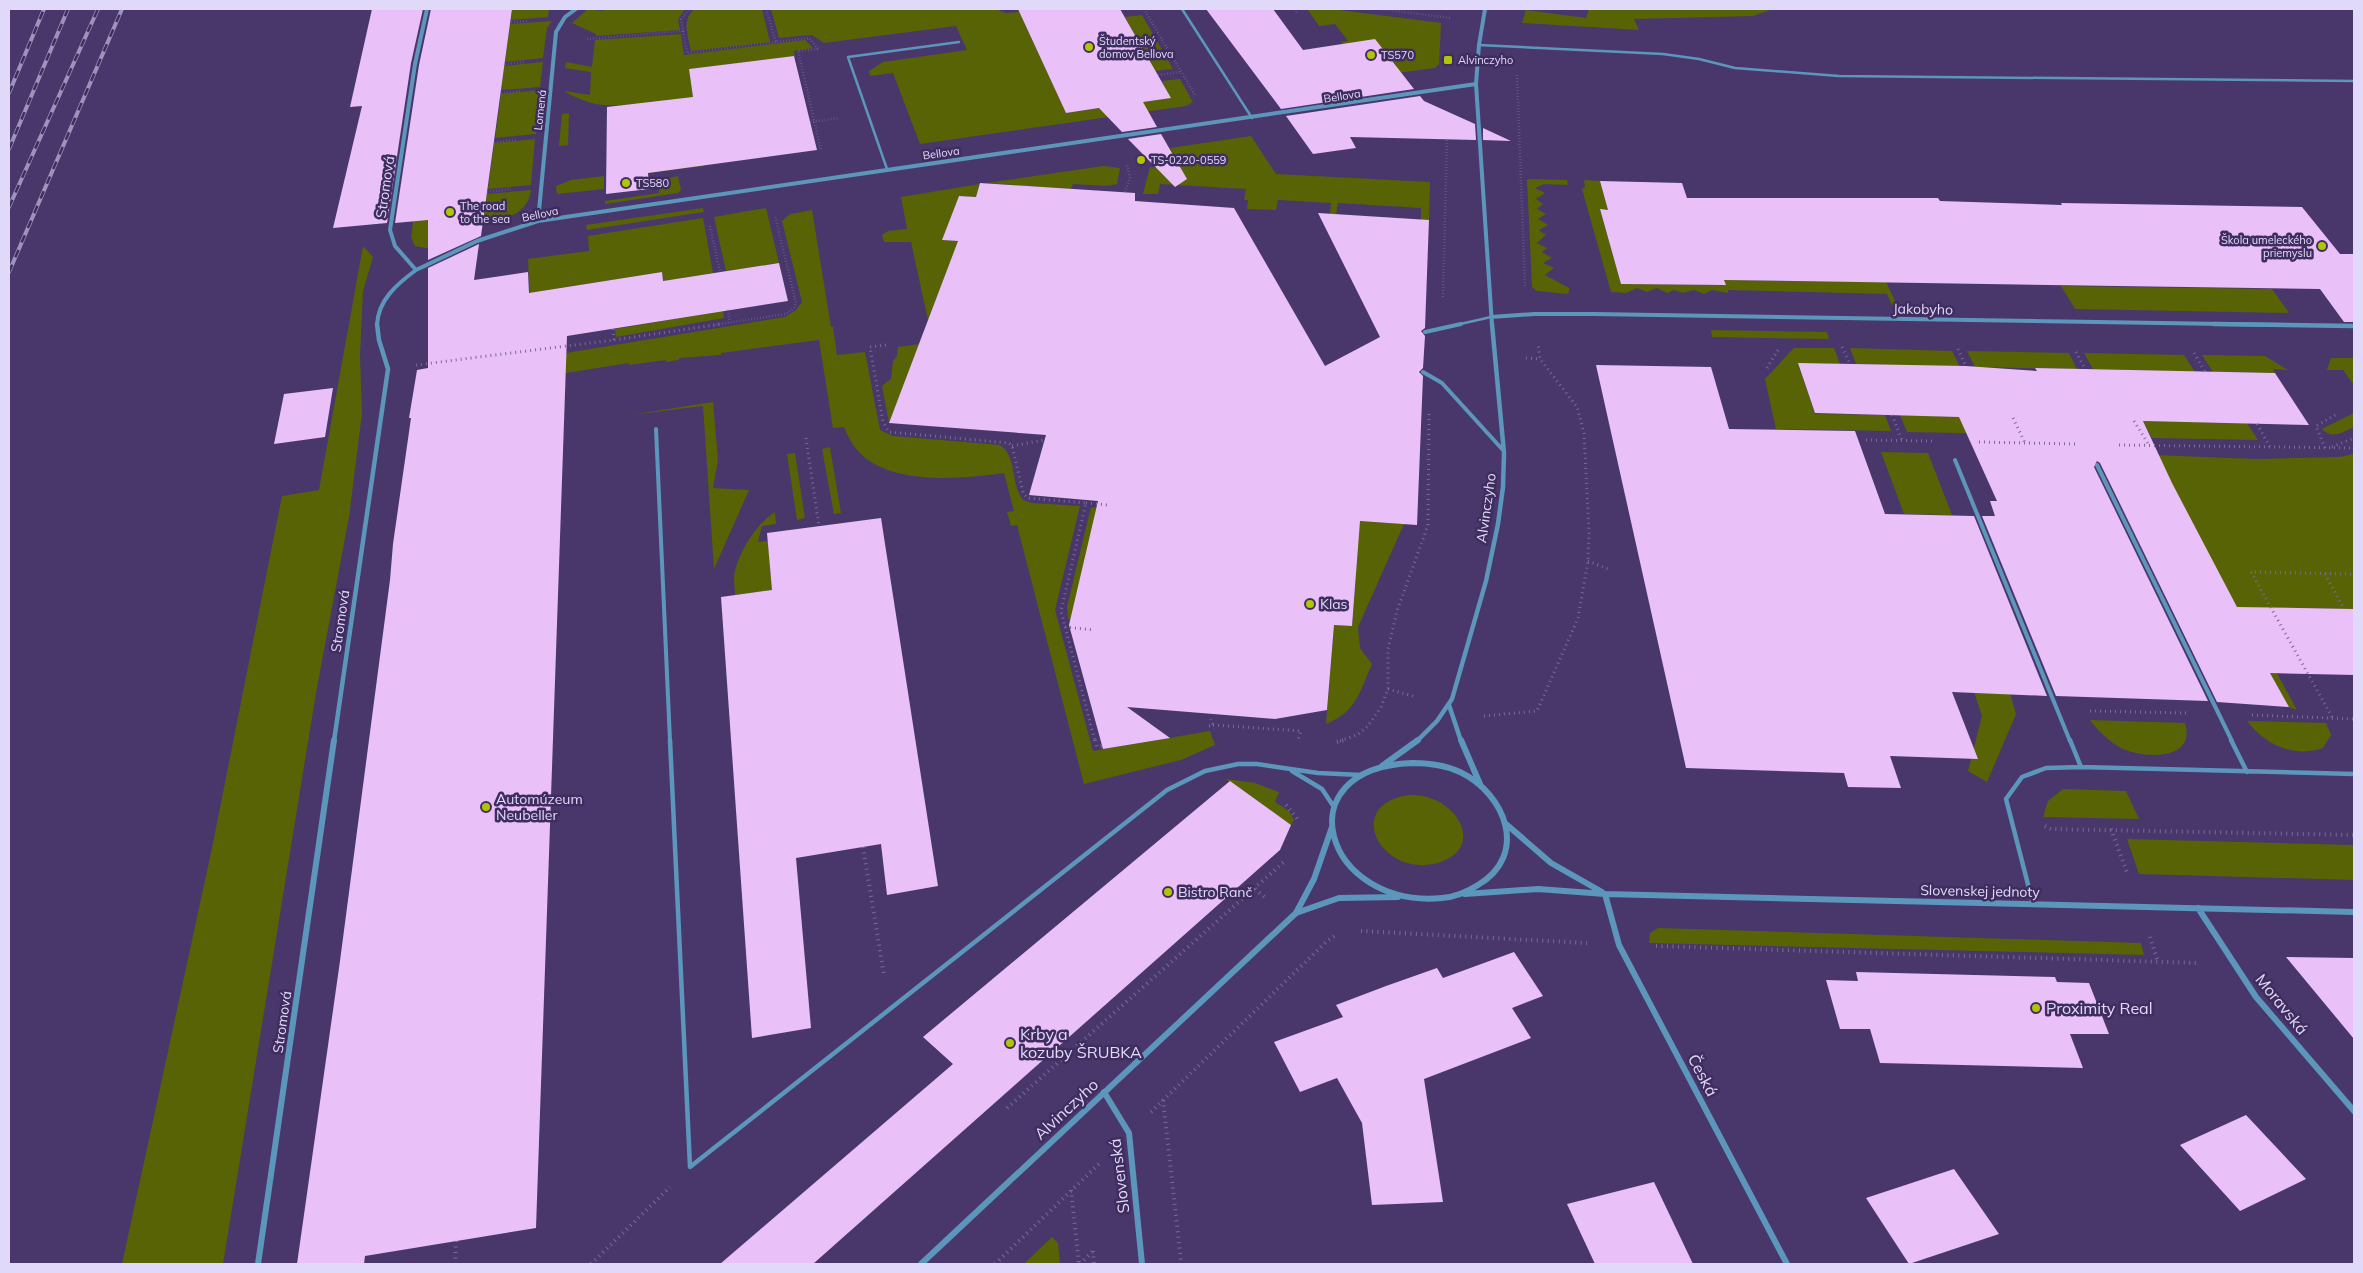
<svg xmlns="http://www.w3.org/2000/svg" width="2363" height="1273" font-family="Mulish,sans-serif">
  <rect width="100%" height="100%" fill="#49376c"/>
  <path fill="#576305" d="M 512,9 L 549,9 L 548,17 L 511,20 Z
    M 588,9 L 602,11 L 607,9 L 685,9 L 678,19 L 680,30 L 596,36 L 596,34 L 572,23 Z
    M 695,9 L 762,9 L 770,42 L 691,51 C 688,36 681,19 695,9 Z
    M 771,9 L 995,9 L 1006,13 L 1039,10 L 1025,24 L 1066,113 L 1170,98 L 1162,81 L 1180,79 L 1193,102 L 1186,106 L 920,144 L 893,73 L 870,76 L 869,71 L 883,62 L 967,50 L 956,26 L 824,43 L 812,35 L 779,38 Z
    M 1309,9 L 1331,9 L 1441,23 L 1439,64 L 1435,68 L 1397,73 L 1396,65 L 1375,40 L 1346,44 L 1368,77 L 1341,42 L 1348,41 L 1335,24 L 1319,26 L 1308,10 Z
    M 1589,9 L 1773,9 L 1753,16 L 1634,19 L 1639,30 L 1522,23 L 1526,10 L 1586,18 Z
    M 1142,15 L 1173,69 L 1155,71 L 1125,17 Z
    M 552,21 L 547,28 L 543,58 L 505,62 L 510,24 Z
    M 681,34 L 684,55 L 805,40 L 813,48 L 794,51 L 795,56 L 689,69 L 704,166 L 648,173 L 638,141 L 635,104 C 606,107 589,106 564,91 L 590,95 L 591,72 L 565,68 L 566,62 L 592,67 L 595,40 Z
    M 543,62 L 540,87 L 501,90 L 504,66 Z
    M 540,90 L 536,134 L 495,138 L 501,94 Z
    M 569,113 L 568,145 L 559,146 L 562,114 Z
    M 1251,136 L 1276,174 L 1430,182 L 1429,220 L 1421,220 L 1421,208 L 1338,203 L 1336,214 L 1330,214 L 1331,203 L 1278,200 L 1276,210 L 1247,209 L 1248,200 L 1244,200 L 1246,189 L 1160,184 L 1158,194 L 1143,194 L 1150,167 L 1181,169 L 1170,148 Z
    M 535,139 L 531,185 L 488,189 L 494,143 Z
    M 1103,166 L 1120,168 L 1117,184 L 1107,186 L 1073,184 L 1071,189 L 987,183 Z
    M 604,176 L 604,189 L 557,194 L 556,186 L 571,180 Z
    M 678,176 L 681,190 L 678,193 L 605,204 L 605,201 L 659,193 L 658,185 L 669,178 Z
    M 1527,179 L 1567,180 L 1568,185 L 1544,184 L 1535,188 L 1545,193 L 1536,199 L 1543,204 L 1537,209 L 1546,214 L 1538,219 L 1548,225 L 1539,230 L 1546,235 L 1537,243 L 1547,248 L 1542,252 L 1552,258 L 1543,263 L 1554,268 L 1545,275 L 1569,288 L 1569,292 L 1567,294 L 1537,291 L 1532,287 Z
    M 1584,180 L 1600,181 L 1608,210 L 1600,210 L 1621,284 L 1725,285 L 1724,280 L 1886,282 L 1897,305 L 1892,305 L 1887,294 L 1728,290 L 1728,293 L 1712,290 L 1704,294 L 1694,290 L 1683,293 L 1674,290 L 1667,293 L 1657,288 L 1647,292 L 1637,288 L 1626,293 L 1611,292 L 1582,189 L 1585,187 Z
    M 980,184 L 976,197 L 959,196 L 942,240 L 958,241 L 928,320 L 911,242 L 884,242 L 882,235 L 888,231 L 907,229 L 901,197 Z
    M 531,190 C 527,225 478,223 451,227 L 432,249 L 415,246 L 411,237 L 414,216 L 484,209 L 487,194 Z
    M 703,208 L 704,212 L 587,230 L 586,225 Z
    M 766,208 L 779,263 L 726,271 L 714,217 Z
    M 812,210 L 831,327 L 833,327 L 837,355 L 865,352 L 880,430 L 893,436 L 1000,445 C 1017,455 1011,486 1023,500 L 1032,503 L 1080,506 L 1055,610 L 1093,751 L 1210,731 L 1215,745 L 1181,760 L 1084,784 L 1018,529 L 1017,525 L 1011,526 L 1007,512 L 1014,511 L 1004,473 C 962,479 884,487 855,447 C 850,442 847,433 844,427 L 833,428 L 819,340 L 721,353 L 721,355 L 680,358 L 678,360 L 666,362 L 666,360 L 629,365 L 629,363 L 566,373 L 566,353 L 785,317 L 796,310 L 802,302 L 782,221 L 790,214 Z
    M 703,218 L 713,273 L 663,281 L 662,272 L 547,290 L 530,301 L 528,259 L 589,251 L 588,236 Z
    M 363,246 L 373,257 L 363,291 L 360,355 L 362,413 L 349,517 L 316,693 L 223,1264 L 122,1264 L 212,848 L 282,496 L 319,490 Z
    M 2061,286 L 2272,289 L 2289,313 L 2075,309 Z
    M 723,311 L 724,318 L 616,337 L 615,329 Z
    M 1711,330 L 1827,332 L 1829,339 L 1712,337 Z
    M 919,344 L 889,423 L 882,386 L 891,379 L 893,361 L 897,356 L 898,347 Z
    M 1794,348 L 1834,348 L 1840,364 L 1798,363 L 1815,414 L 1885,415 L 1891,431 L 1776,429 L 1765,379 Z
    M 1850,348 L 1952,351 L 1960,367 L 1856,364 Z
    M 1967,351 L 2069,353 L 2077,369 L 1975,367 Z
    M 2084,353 L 2184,355 L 2195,372 L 2093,369 Z
    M 2202,355 L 2265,356 L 2288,370 L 2273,369 L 2275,373 L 2213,372 Z
    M 2331,358 L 2354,358 L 2354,385 L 2343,370 L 2327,370 Z
    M 713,402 L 718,460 L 713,488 L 749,490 L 714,569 L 703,406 L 630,415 Z
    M 2354,413 L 2354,427 C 2343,432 2332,440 2322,429 Z
    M 1900,415 L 2004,418 L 2012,434 L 1907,432 Z
    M 2143,421 L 2247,423 L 2258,440 L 2152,438 Z
    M 830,447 L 841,513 L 834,514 L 822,449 Z
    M 1881,452 L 1928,453 L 1952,515 L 1904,514 Z
    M 795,453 L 805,518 L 797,520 L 787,454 Z
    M 2127,454 L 2257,459 L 2339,457 L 2354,454 L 2354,609 L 2287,608 L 2273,666 L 2297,710 L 2288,707 L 2269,671 Z
    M 1091,507 L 1107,509 L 1086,554 L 1072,622 L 1068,618 L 1067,607 Z
    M 775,512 L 776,524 L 762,526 L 758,542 L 768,541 L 772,590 L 735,595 C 735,588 733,578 735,571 C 740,550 757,523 775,512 Z
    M 1343,520 L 1404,524 L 1358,627 L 1360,648 L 1372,664 C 1359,693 1357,711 1326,724 L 1334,625 L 1352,626 L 1356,575 Z
    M 1974,692 L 2010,693 L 2016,714 L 1987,782 L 1968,771 L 1982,716 Z
    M 2090,720 L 2185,723 C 2197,762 2141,759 2119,747 C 2108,740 2098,731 2090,720 Z
    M 2247,721 L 2326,723 L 2331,735 L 2323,748 C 2294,758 2265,745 2247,721 Z
    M 1226,779 L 1255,783 L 1279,792 L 1275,802 L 1289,811 L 1294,820 L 1291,825 Z
    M 2063,789 L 2126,791 L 2139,819 L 2043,817 L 2048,801 Z
    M 1410,795 C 1459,794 1489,852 1433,864 C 1378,875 1344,803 1410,795 Z
    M 2127,839 L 2354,845 L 2354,880 L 2139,874 Z
    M 1658,928 L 2141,943 L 2144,955 L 1649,943 L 1650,933 Z
    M 1052,1237 L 1058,1243 L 1060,1264 L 1024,1264 Z"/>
  <path fill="#eac0f8" d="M 372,9 L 423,9 L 411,63 L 387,223 L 333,228 L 362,106 L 350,107 Z
    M 431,9 L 512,9 L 481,236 L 428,260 L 428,220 L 395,223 L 419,65 Z
    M 1018,9 L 1120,9 L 1171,98 L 1143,102 L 1157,127 L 1122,132 L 1099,108 L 1066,113 Z
    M 1206,9 L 1273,9 L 1303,50 L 1375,39 L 1414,89 L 1281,109 Z
    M 794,56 L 817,150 L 648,173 L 649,189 L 606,194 L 607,107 L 693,97 L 689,69 Z
    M 1420,96 L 1424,101 L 1475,124 L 1476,140 L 1350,137 L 1356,148 L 1313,154 L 1286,116 Z
    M 1483,128 L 1511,141 L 1483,140 Z
    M 1161,134 L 1187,179 L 1175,187 L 1128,139 Z
    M 1600,181 L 1682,183 L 1687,198 L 1938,198 L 1940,201 L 2062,205 L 2061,203 L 2302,207 L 2340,254 L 2354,254 L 2354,322 L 2344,322 L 2320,289 L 1724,280 L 1726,285 L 1621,284 L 1600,209 L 1608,210 Z
    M 980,183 L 1135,193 L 1135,201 L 1234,208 L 1325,366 L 1380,337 L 1318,213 L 1429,220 L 1425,328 L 1421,331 L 1425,336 L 1423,368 L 1419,372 L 1423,376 L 1417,525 L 1360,521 L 1352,626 L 1334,625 L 1327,710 L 1275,719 L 1127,707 L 1170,738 L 1103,749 L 1069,625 L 1098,501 L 1029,495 L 1046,435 L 889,423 L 958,241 L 942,240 L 959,196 L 976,197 Z
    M 479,244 L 474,280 L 528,272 L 529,293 L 662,272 L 663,281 L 779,263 L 788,301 L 567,336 L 536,1228 L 365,1256 L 364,1264 L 297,1264 L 340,961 L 390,580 L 393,544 L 411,418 L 409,418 L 417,370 L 428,368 L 428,268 Z
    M 1798,363 L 1966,366 L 2037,371 L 2035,368 L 2275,373 L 2309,425 L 2143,421 L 2172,483 L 2237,607 L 2354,609 L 2354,675 L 2270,673 L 2289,707 L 2217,702 L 2100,463 L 2097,461 L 2094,467 L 2208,701 L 2056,696 L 1982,516 L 1995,516 L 1990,501 L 1997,501 L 1959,417 L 1815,413 Z
    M 1596,365 L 1711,367 L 1729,429 L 1855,431 L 1885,514 L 1974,516 L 2047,696 L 1952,692 L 1978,759 L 1890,756 L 1901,788 L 1848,787 L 1844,773 L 1686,768 Z
    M 333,388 L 325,437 L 274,444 L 284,394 Z
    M 881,518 L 938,886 L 887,895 L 881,844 L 796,858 L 811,1028 L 752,1038 L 721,597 L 772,590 L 767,533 Z
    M 1230,781 L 1291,825 L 1280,850 L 813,1264 L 720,1264 L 953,1064 L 923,1037 Z
    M 1514,952 L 1543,996 L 1512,1008 L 1531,1038 L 1424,1079 L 1443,1202 L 1372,1205 L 1362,1123 L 1337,1078 L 1300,1092 L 1274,1042 L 1343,1017 L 1336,1005 L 1386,986 L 1437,968 L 1443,978 Z
    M 2286,957 L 2354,958 L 2354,1039 Z
    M 1856,972 L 2055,977 L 2057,982 L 2089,983 L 2109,1034 L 2070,1034 L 2083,1068 L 1880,1063 L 1870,1029 L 1840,1029 L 1826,980 L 1858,981 Z
    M 2246,1115 L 2306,1179 L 2240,1211 L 2180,1145 Z
    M 1954,1169 L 1999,1234 L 1909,1264 L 1866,1198 Z
    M 1654,1182 L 1693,1264 L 1595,1264 L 1567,1204 Z"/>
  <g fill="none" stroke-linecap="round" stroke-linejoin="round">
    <path stroke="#796a98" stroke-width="2.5" stroke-dasharray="0.5 2.5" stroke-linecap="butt" d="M 766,9 L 776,42 L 809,38 L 818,49
      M 1144,9 L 1195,95
      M 1381,9 L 1451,18
      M 1296,12 L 1298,9
      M 511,22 L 527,21
      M 683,31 L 687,53 L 776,42
      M 587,39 L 683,31 L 681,19 L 689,9
      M 818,49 L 798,51 L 821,150
      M 505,64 L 524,62
      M 1158,75 L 1181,72
      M 1517,75 L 1525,286
      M 501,93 L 520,91
      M 810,122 L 839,118
      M 494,142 L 516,140
      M 487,192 L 511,189
      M 1125,192 L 1130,178 L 1127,165
      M 710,226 L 720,272
      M 1443,297 L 1447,138
      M 728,310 L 730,322
      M 713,325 L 786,314 L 794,308 L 796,303 L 775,216"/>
    <path stroke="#796a98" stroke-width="3" stroke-dasharray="1 4" stroke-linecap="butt" d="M 613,329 L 614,340
      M 886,345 L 870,347 L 883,422 L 889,432 L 1009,443 L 1012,446 L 1023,492 L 1027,498 L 1086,503 L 1061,611 L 1095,741
      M 1842,347 L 1850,364
      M 1958,349 L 1966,367
      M 2076,352 L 2085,369
      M 2194,353 L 2205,372
      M 1526,358 L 1540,359
      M 416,365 L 614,340 L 721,324
      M 1767,368 L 1780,347
      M 1892,415 L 1902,440
      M 2013,418 L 2025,443
      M 2134,421 L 2149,445
      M 2257,424 L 2270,447
      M 806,438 L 819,527
      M 1866,440 L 1933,441
      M 1979,442 L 2076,444
      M 2119,445 L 2354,448
      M 1012,446 L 1044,440
      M 2332,447 L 2354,438
      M 2325,448 L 2316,426 L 2337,414
      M 1086,503 L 1108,505
      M 1588,561 L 1608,569
      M 2325,574 L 2344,609
      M 1065,627 L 1094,630
      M 1388,689 L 1416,697
      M 2090,711 L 2186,713
      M 2252,715 L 2354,719
      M 1484,716 L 1537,711 L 1578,618 L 1588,561 L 1589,532 L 1584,433 L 1577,407 L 1540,359 L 1538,344
      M 2332,717 L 2251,572 L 2354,574
      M 1213,725 L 1301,731 L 1298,740
      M 1209,726 L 1213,725 L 1211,719
      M 1340,741 L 1357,735 L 1368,726 L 1381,707 L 1388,689 L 1388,649 L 1397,611 L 1428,525 L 1429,414"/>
    <path stroke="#796a98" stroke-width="4" stroke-dasharray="1 4.5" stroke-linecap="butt" d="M 1095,740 L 1097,747 L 1102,746
      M 1337,742 L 1344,740
      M 1286,805 L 1299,821
      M 2045,826 L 2051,829 L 2354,835
      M 2111,829 L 2128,875
      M 863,847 L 884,975
      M 1255,889 L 1266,898
      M 1361,931 L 1587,943
      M 2150,937 L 2158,962
      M 1656,946 L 2197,963
      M 1163,1100 L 1181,1261
      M 1007,1108 L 1286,860
      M 1151,1112 L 1326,942 L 1336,935
      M 1071,1190 L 1079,1264
      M 1093,1251 L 1094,1264
      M 455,1264 L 456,1241
      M 591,1264 L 670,1187
      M 995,1264 L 1101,1162
      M 1080,1264 L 1093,1251"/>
    <path stroke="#5c97bb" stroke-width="2.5" d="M 1182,9 L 1252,118
      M 1479,45 L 1663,54 L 1699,59 L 1735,68 L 1839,76 L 2354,81
      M 887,169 L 848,57 L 959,42
      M 1456,325 L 1491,317"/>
    <path stroke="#5c97bb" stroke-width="4" d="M 1425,332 L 1461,324
      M 1423,372 L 1442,383 L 1502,449
      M 656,429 L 670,741
      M 1955,460 L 2070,741
      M 2097,465 L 2232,741"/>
    <path stroke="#5c97bb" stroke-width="4.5" d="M 670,740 L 690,1167 L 1167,790 L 1205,771 L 1238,764 L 1257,764 L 1318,773 L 1361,775
      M 2070,740 L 2081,767
      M 2231,740 L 2247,772
      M 1292,771 L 1322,789 L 1334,807
      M 2033,904 L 2006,799 L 2022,777 L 2046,768 L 2081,767 L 2354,774"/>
    <path stroke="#5c97bb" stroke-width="4" d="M 1485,9 L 1479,45 L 1476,84 L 1492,325
      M 538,221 L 556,32 L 565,17 L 576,9
      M 416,270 L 477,241 L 538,221 L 1476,84
      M 1491,317 L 1535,314 L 1594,314 L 2293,325
      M 377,325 C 378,300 397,284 416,270 L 395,246 L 390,230 L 415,64 L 427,9"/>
    <path stroke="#5c97bb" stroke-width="4.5" d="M 2214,324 L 2354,326
      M 1449,705 L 1461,741
      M 334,741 L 388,369 L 379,340 L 377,324
      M 1417,741 L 1437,721 L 1452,699 L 1486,581 L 1498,524 L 1503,487 L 1504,453 L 1492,324"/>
    <path stroke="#5c97bb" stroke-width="6" d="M 1461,740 L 1480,784
      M 1412,763 C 1429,763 1445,765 1460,772 C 1506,794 1529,855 1478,885 C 1467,892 1455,897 1442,898 C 1324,909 1282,768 1412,763 Z
      M 1382,766 L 1418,740
      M 1506,824 L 1551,863 L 1602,892
      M 1465,894 L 1538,889 L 1605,894 L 2354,912
      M 1605,894 L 1619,945 L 1787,1264
      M 2198,908 L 2256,997 L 2354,1111
      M 1296,913 L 1339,898 L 1398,897
      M 1104,1092 L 1129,1133 L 1142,1264
      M 258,1264 L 334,740
      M 921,1264 L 1296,913 L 1314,879 L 1332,827"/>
    <defs>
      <path id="rail" d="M 9,93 L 44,9
        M 9,149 L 68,9
        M 9,207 L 98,9
        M 9,272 L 122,9"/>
    </defs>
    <use href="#rail" stroke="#9f92bb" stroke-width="4"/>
    <use href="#rail" stroke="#3f2d60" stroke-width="2.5" stroke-dasharray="8" stroke-linecap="butt"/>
  </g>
  <g fill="#afc505" stroke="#3f2d60" stroke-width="2">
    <circle cx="1089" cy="47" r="5"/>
    <circle cx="1371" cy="55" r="5"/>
    <rect x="1443" y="55" width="10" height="10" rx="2.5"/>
    <circle cx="1141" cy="160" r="5"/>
    <circle cx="626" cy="183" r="5"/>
    <circle cx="450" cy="212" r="5"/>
    <circle cx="2322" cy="246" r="5"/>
    <circle cx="1310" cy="604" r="5"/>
    <circle cx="486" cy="807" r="5"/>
    <circle cx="1168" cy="892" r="5"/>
    <circle cx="2036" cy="1008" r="5"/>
    <circle cx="1010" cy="1043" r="5"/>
  </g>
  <g text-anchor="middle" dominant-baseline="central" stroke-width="5" stroke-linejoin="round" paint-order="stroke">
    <g font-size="11" fill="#e1d9f9" stroke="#3f2d60" text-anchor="start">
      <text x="1099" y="41">Študentský<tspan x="1099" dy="13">domov Bellova</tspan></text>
      <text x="1381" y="55">TS570</text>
      <text x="1458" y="60">Alvinczyho</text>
      <text x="1151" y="160">TS-0220-0559</text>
      <text x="636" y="183">TS580</text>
      <text x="460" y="206">The road<tspan x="460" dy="13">to the sea</tspan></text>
      <text x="2312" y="240" text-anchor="end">Škola umeleckého<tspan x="2312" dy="13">priemyslu</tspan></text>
    </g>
    <g font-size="11" fill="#e1d9f9" stroke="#3f2d60">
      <text transform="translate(1342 96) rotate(-9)">Bellova</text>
      <text transform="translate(540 110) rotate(-84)">Lomená</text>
      <text transform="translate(941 153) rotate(-8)">Bellova</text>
      <text transform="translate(540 214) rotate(-12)">Bellova</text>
    </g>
    <g font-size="14" fill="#e1d9f9" stroke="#3f2d60">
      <text transform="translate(385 187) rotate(-82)">Stromová</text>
      <text transform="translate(1923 309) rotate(1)">Jakobyho</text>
      <text transform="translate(1486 508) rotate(-82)">Alvinczyho</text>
      <text transform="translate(340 621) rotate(-82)">Stromová</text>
      <text transform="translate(1980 891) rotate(1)">Slovenskej jednoty</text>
      <text transform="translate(282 1022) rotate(-82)">Stromová</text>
    </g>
    <g font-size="14" fill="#e1d9f9" stroke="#3f2d60" text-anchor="start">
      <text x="1320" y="604">Klas</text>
      <text x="496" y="799">Automúzeum<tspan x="496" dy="16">Neubeller</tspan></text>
      <text x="1178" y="892">Bistro Ranč</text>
    </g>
    <g font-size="16" fill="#e1d9f9" stroke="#3f2d60">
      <text transform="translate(2282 1004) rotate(51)">Moravská</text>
      <text transform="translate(1703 1075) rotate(62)">Česká</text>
      <text transform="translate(1066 1109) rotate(-43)">Alvinczyho</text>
      <text transform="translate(1119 1176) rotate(-97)">Slovenská</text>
    </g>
    <g font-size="16" fill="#e1d9f9" stroke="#3f2d60" text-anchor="start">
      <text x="2046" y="1008">Proximity Real</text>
      <text x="1020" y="1034">Krby a<tspan x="1020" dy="18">kozuby ŠRUBKA</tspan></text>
    </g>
  </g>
  <rect width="2363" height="1273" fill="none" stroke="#e1d9f9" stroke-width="20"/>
</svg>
